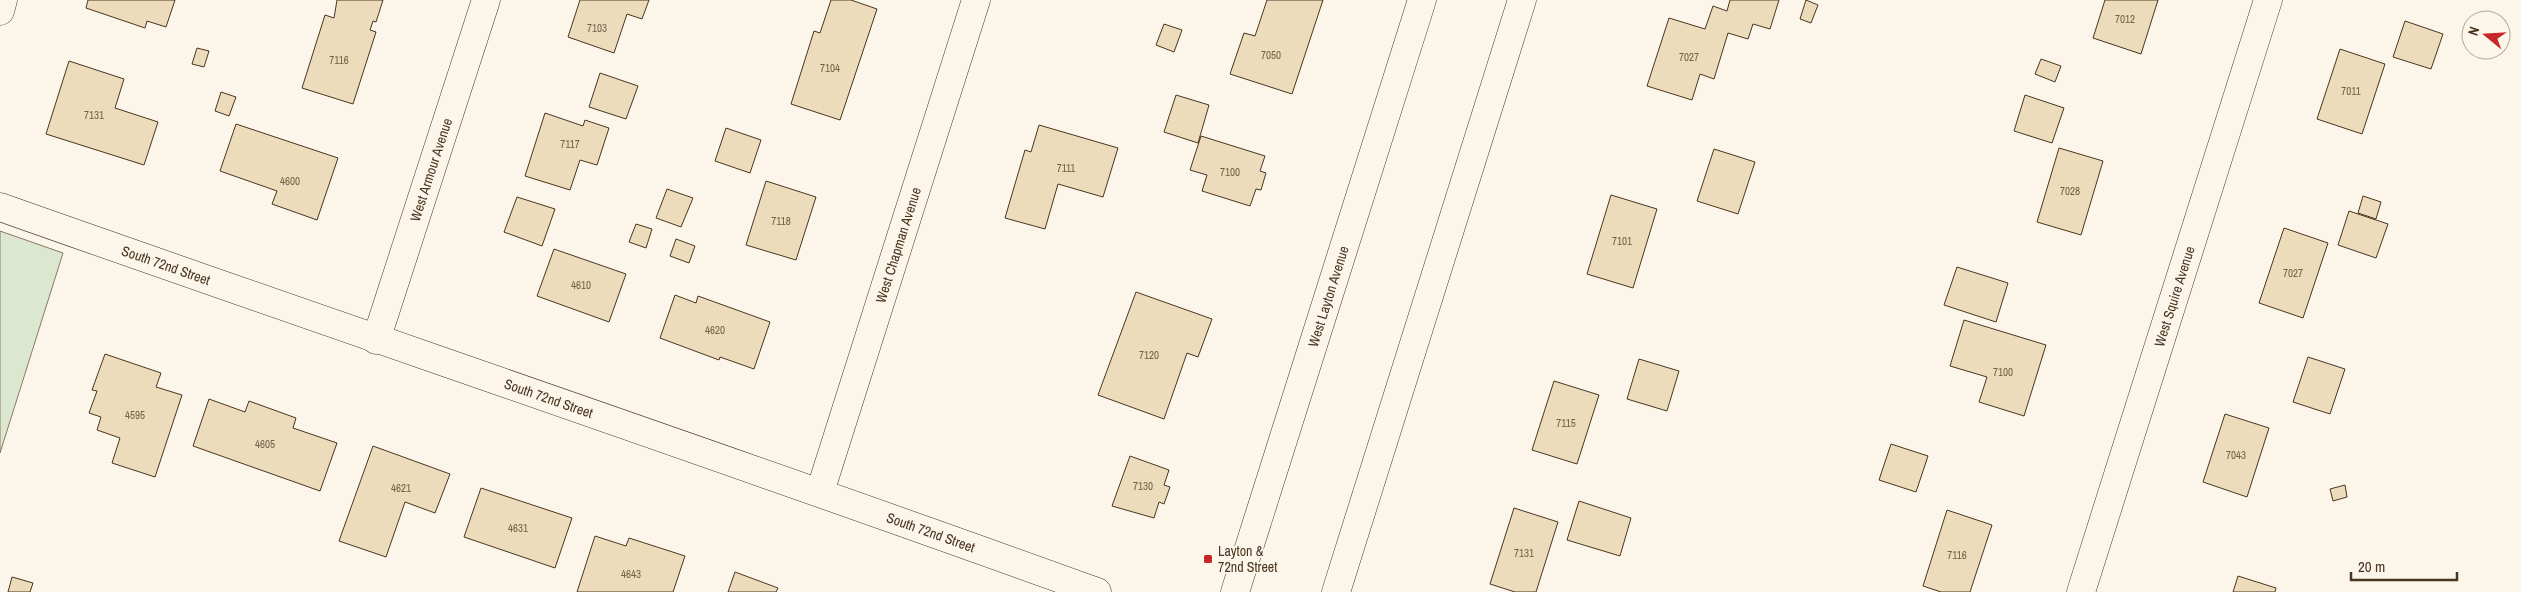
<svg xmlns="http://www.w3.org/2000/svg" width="2521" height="592" font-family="'Archivo Narrow',sans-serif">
  <rect width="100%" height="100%" fill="#fbf6e9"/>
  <path fill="#dce7d0" stroke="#887966" d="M 0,231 L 63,253 L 0,453 Z"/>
  <path fill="#ecdcbc" stroke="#4a3520" d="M 88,0 L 175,0 L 166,27 L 147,21 L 145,28 L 86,8 Z
    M 337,0 L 383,0 L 376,22 L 373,21 L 370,30 L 376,32 L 353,104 L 302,88 L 325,15 L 334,18 Z
    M 580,0 L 649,0 L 642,19 L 627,14 L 614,53 L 568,37 Z
    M 831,0 L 851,0 L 877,9 L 840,120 L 791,104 L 814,31 L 820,33 Z
    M 1267,0 L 1323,0 L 1292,94 L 1230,74 L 1244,33 L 1255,36 Z
    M 1730,0 L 1779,0 L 1770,29 L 1753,24 L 1748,39 L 1728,33 L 1714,79 L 1700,74 L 1692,100 L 1647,86 L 1669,18 L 1705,29 L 1713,6 L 1727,11 Z
    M 1806,0 L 1818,5 L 1811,23 L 1800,19 Z
    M 2105,0 L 2158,0 L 2141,54 L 2093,38 Z
    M 2405,21 L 2443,34 L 2431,69 L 2393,57 Z
    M 1164,24 L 1182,30 L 1174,52 L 1156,45 Z
    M 197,48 L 209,51 L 204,67 L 192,64 Z
    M 2340,49 L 2385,64 L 2362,134 L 2317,119 Z
    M 2041,59 L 2061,66 L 2055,82 L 2035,74 Z
    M 69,61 L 124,79 L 115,108 L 158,122 L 144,165 L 46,134 Z
    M 600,73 L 638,86 L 626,119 L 589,107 Z
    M 221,92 L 236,97 L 229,116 L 215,111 Z
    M 1176,95 L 1209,105 L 1198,143 L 1164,132 Z
    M 2025,95 L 2064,108 L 2052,143 L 2014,131 Z
    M 545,113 L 583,126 L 585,120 L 609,128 L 597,165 L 580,160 L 570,190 L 525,176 Z
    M 236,124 L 338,158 L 317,220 L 272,204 L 277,191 L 220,171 Z
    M 1039,125 L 1118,148 L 1103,197 L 1058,184 L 1045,229 L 1005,218 L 1025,150 L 1031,152 Z
    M 726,128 L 761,140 L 750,173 L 715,161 Z
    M 1201,136 L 1265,156 L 1260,171 L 1266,173 L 1261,190 L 1256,189 L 1250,206 L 1202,191 L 1207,175 L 1190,170 Z
    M 2059,148 L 2103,161 L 2081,235 L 2037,222 Z
    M 1714,149 L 1755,162 L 1738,214 L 1697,201 Z
    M 766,181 L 816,197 L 796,260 L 746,245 Z
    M 667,189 L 693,198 L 681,227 L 656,218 Z
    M 1611,195 L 1657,209 L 1633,288 L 1587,274 Z
    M 2363,196 L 2381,202 L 2376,219 L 2358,213 Z
    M 517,197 L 555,209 L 542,246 L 504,232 Z
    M 2349,211 L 2388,224 L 2376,258 L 2338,245 Z
    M 636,224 L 652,229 L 646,248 L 629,242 Z
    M 2284,228 L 2328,243 L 2303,318 L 2259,303 Z
    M 676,239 L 695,246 L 689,263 L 670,256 Z
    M 554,249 L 626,274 L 609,322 L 537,296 Z
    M 1957,267 L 2008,283 L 1996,322 L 1944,305 Z
    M 1136,292 L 1212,319 L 1198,357 L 1187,353 L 1164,419 L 1098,395 Z
    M 675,295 L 696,303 L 698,296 L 770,322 L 754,369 L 720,357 L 719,360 L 660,338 Z
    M 1964,320 L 2046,345 L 2024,416 L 1979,402 L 1987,377 L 1950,366 Z
    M 105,354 L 161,373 L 156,387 L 182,395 L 155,477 L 112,463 L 120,438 L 97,430 L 101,417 L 89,413 L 97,391 L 92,390 Z
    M 2308,357 L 2345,369 L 2330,414 L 2293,402 Z
    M 1639,359 L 1679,371 L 1667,411 L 1627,399 Z
    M 1554,381 L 1599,395 L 1577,464 L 1532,450 Z
    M 209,399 L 245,412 L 249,401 L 296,418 L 293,428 L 337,443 L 320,491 L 193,446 Z
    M 2225,414 L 2269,428 L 2247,497 L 2203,482 Z
    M 1891,444 L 1928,456 L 1916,492 L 1879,480 Z
    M 373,446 L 450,474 L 435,513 L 405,502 L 386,557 L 339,541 Z
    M 1130,456 L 1169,470 L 1164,485 L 1170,487 L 1164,504 L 1159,502 L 1154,518 L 1112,506 Z
    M 2345,485 L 2347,497 L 2333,501 L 2330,489 Z
    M 481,488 L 572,518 L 555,568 L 464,537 Z
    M 1579,501 L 1631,518 L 1620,556 L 1567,540 Z
    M 1514,508 L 1558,522 L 1536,592 L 1515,592 L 1490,584 Z
    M 1947,510 L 1992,525 L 1970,592 L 1941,592 L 1923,586 Z
    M 595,536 L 626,546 L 629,538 L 685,556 L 673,592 L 577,592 Z
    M 735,572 L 778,588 L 776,592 L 728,592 Z
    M 2238,576 L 2276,588 L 2275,592 L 2233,592 Z
    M 12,577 L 33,583 L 30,592 L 8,592 Z"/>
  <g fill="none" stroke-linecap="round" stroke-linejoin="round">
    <defs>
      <g id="minor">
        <path d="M 0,11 L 3,0"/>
        <path id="s1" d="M 0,207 C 365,336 733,460 1097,592"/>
        <path id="s2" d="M 376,340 L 486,0"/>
        <path id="s3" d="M 820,492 L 976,0"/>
        <path id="s4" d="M 2081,592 L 2268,0"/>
      </g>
      <g id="secondary">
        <path id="s5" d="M 1235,592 L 1422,0"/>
        <path d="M 1336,592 L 1522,0"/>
      </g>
    </defs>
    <use href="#minor" stroke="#4a3520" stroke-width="29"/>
    <use href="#secondary" stroke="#4a3520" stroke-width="29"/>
    <use href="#minor" stroke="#fbf6e9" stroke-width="28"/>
    <use href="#secondary" stroke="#fbf6e9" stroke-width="28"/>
  </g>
  <rect fill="#c62828" stroke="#fbf6e9" stroke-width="2" x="1203" y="554" width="10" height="10" rx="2.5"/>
  <g text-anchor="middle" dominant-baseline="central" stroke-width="4" stroke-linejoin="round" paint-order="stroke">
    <g font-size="11" fill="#725f47">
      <text x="2125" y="19">7012</text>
      <text x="597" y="28">7103</text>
      <text x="1271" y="55">7050</text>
      <text x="1689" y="57">7027</text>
      <text x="339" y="60">7116</text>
      <text x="830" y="68">7104</text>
      <text x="2351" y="91">7011</text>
      <text x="94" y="115">7131</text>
      <text x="570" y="144">7117</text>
      <text x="1066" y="168">7111</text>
      <text x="1230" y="172">7100</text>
      <text x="290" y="181">4600</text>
      <text x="2070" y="191">7028</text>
      <text x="781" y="221">7118</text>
      <text x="1622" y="241">7101</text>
      <text x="2293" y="273">7027</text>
      <text x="581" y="285">4610</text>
      <text x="715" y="330">4620</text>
      <text x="1149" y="355">7120</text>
      <text x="2003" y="372">7100</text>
      <text x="135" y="415">4595</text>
      <text x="1566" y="423">7115</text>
      <text x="265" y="444">4605</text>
      <text x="2236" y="455">7043</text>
      <text x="1143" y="486">7130</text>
      <text x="401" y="488">4621</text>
      <text x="518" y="528">4631</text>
      <text x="1524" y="553">7131</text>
      <text x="1957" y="555">7116</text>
      <text x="631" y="574">4643</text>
    </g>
    <g font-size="14" fill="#4a3520" stroke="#fbf6e9">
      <text stroke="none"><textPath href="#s2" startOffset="179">West Armour Avenue</textPath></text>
      <text stroke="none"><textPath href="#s3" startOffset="259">West Chapman Avenue</textPath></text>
      <text stroke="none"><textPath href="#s1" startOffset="176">South 72nd Street</textPath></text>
      <text stroke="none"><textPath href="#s5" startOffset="310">West Layton Avenue</textPath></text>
      <text stroke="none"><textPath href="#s4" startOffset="310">West Squire Avenue</textPath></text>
      <text stroke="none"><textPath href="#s1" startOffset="581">South 72nd Street</textPath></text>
      <text stroke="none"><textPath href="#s1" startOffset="986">South 72nd Street</textPath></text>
    </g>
    <g font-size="14" fill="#4a3520" stroke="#fbf6e9" text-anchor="start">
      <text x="1218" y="551">Layton &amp;<tspan x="1218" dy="16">72nd Street</tspan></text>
    </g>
  </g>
  <g transform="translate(2486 35) rotate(288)"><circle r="24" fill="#fbf6e9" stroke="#b4a999"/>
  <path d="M0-4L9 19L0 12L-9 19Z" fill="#c62828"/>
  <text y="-8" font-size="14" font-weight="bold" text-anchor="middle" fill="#4a3520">N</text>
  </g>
  <path d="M2351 572v8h106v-8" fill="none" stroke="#4a3520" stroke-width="2.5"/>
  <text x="2358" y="572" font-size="15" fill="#4a3520" stroke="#fbf6e9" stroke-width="4" paint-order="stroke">20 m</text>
</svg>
